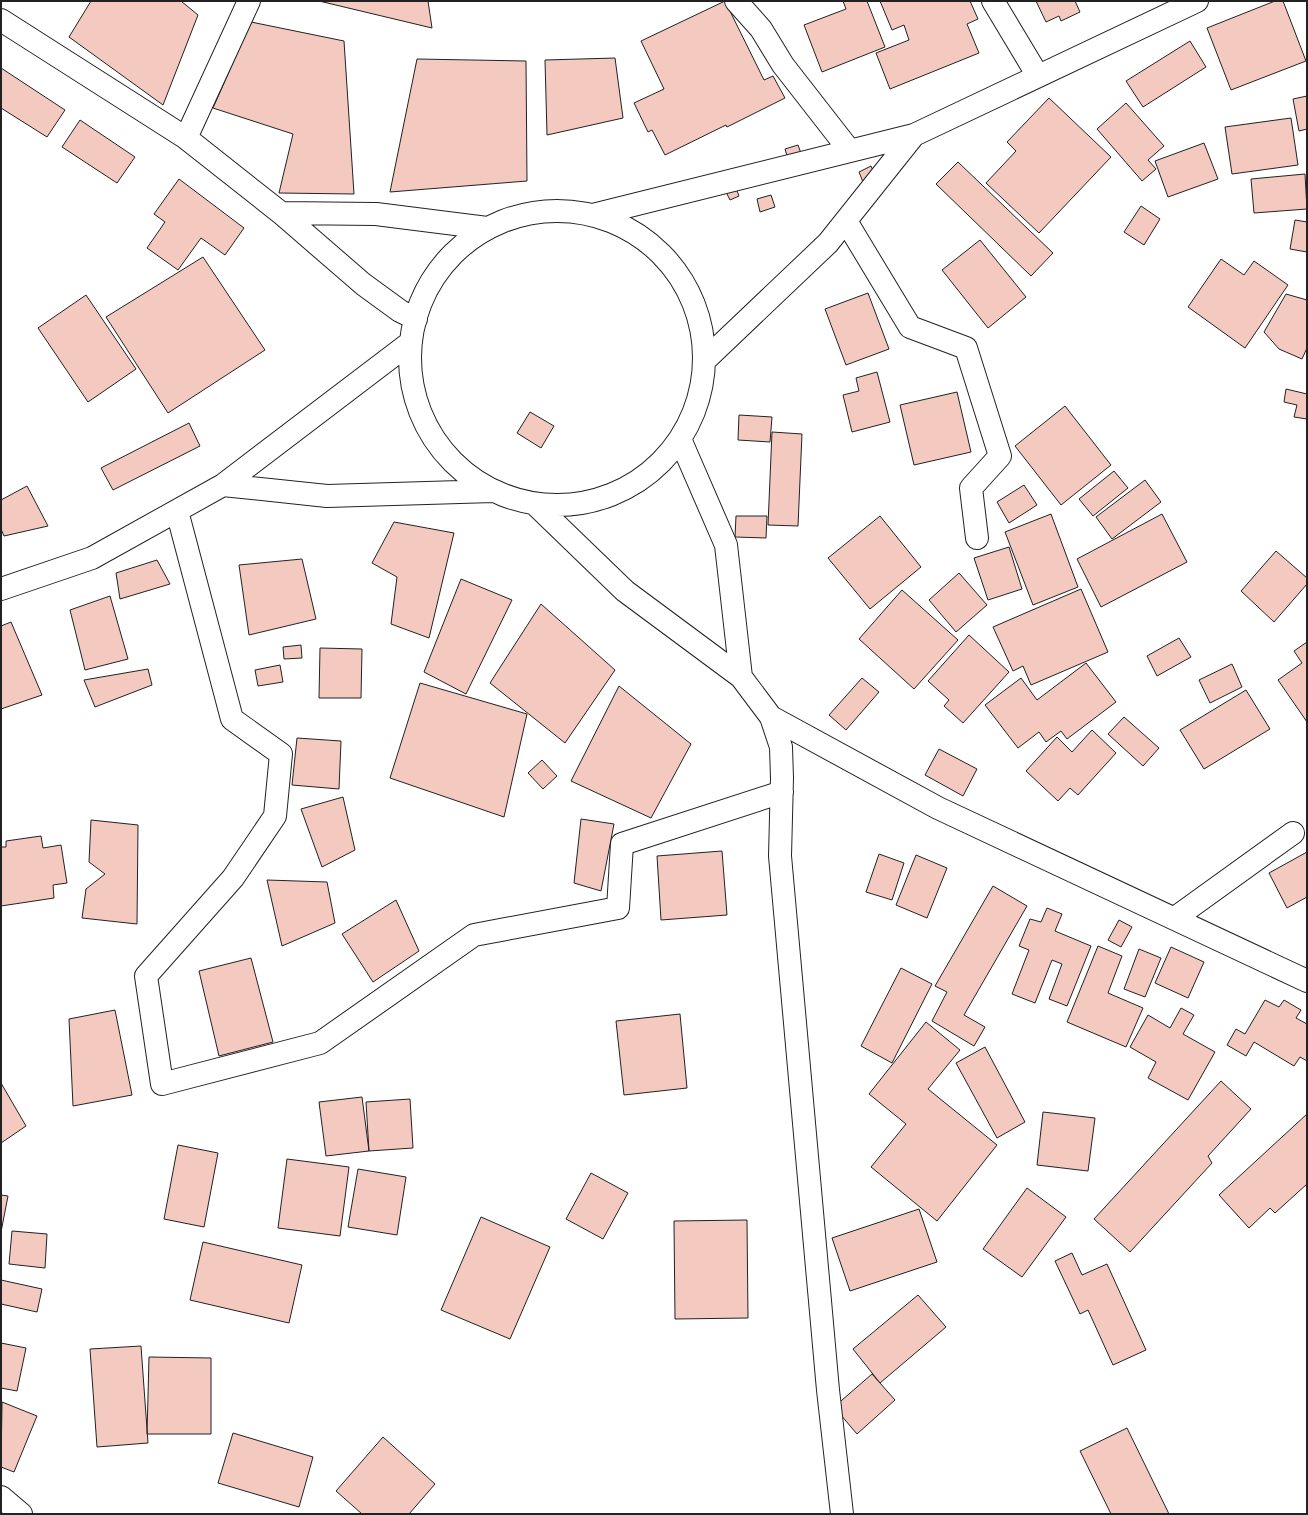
<svg xmlns="http://www.w3.org/2000/svg" width="1308" height="1515" font-family="'Fira Sans Condensed',sans-serif">
  <rect width="100%" height="100%" fill="#fff"/>
  <path fill="#f3c9c0" stroke="#222" d="M 91,1 L 181,1 L 198,15 L 163,105 L 69,37 Z
    M 319,1 L 428,1 L 432,28 Z
    M 725,1 L 764,80 L 773,76 L 785,98 L 727,127 L 726,125 L 665,155 L 652,130 L 648,132 L 634,103 L 664,89 L 641,41 Z
    M 843,1 L 867,1 L 885,47 L 822,72 L 804,25 L 846,9 Z
    M 880,1 L 970,1 L 978,19 L 967,24 L 979,53 L 890,89 L 876,53 L 909,40 L 904,25 L 892,30 Z
    M 1036,1 L 1075,1 L 1080,12 L 1061,21 L 1059,16 L 1046,22 Z
    M 1275,1 L 1283,1 L 1306,61 L 1231,90 L 1207,28 Z
    M 251,22 L 344,41 L 354,194 L 279,193 L 293,134 L 213,108 Z
    M 1190,41 L 1206,67 L 1143,107 L 1126,81 Z
    M 615,58 L 623,118 L 547,135 L 545,60 Z
    M 417,59 L 526,61 L 527,181 L 390,192 Z
    M 1,68 L 65,110 L 47,137 L 1,108 Z
    M 1307,96 L 1307,129 L 1299,131 L 1293,99 Z
    M 1049,98 L 1111,157 L 1039,233 L 986,183 L 1016,151 L 1007,142 Z
    M 1126,103 L 1164,146 L 1148,160 L 1156,169 L 1142,181 L 1097,129 Z
    M 1291,118 L 1298,165 L 1232,174 L 1225,127 Z
    M 80,120 L 135,157 L 117,183 L 62,147 Z
    M 1204,143 L 1218,179 L 1168,197 L 1155,161 Z
    M 798,145 L 802,156 L 788,159 L 785,149 Z
    M 958,162 L 1053,253 L 1031,276 L 936,184 Z
    M 871,166 L 876,177 L 863,182 L 859,172 Z
    M 1305,174 L 1307,209 L 1254,213 L 1251,179 Z
    M 179,179 L 244,228 L 225,255 L 201,238 L 178,270 L 147,248 L 165,222 L 154,214 Z
    M 736,188 L 739,196 L 730,200 L 726,192 Z
    M 771,195 L 775,207 L 760,212 L 757,199 Z
    M 1141,206 L 1160,219 L 1144,245 L 1124,232 Z
    M 1295,220 L 1307,222 L 1307,252 L 1290,249 Z
    M 980,240 L 1026,297 L 988,328 L 942,270 Z
    M 203,257 L 265,350 L 168,413 L 106,317 Z
    M 1221,259 L 1244,275 L 1254,261 L 1288,285 L 1245,348 L 1188,307 Z
    M 868,293 L 889,349 L 846,365 L 825,309 Z
    M 1286,294 L 1307,300 L 1307,348 L 1302,359 L 1279,349 L 1264,332 Z
    M 86,295 L 136,369 L 88,402 L 38,328 Z
    M 877,372 L 890,422 L 852,432 L 843,395 L 859,391 L 856,378 Z
    M 1286,389 L 1307,394 L 1307,419 L 1294,417 L 1297,405 L 1284,402 Z
    M 957,392 L 971,452 L 914,465 L 900,405 Z
    M 1065,406 L 1111,465 L 1061,505 L 1015,446 Z
    M 530,412 L 554,426 L 541,448 L 517,433 Z
    M 739,415 L 772,417 L 770,442 L 738,440 Z
    M 189,423 L 200,446 L 113,490 L 101,468 Z
    M 772,432 L 802,434 L 798,526 L 768,525 Z
    M 1114,471 L 1128,488 L 1093,516 L 1079,499 Z
    M 1145,480 L 1161,502 L 1112,539 L 1096,517 Z
    M 1024,485 L 1037,505 L 1009,523 L 997,502 Z
    M 27,486 L 48,526 L 4,536 L 1,529 L 1,500 Z
    M 1051,514 L 1078,587 L 1033,605 L 1005,532 Z
    M 1162,514 L 1187,562 L 1101,607 L 1077,559 Z
    M 736,516 L 767,516 L 766,538 L 735,537 Z
    M 880,516 L 921,567 L 870,609 L 828,558 Z
    M 394,522 L 454,533 L 429,638 L 391,624 L 397,577 L 372,563 Z
    M 1009,547 L 1022,589 L 988,600 L 974,558 Z
    M 1276,551 L 1307,578 L 1307,584 L 1274,622 L 1241,591 Z
    M 302,559 L 316,619 L 249,635 L 239,565 Z
    M 157,560 L 170,584 L 120,599 L 116,573 Z
    M 959,573 L 987,605 L 956,632 L 929,600 Z
    M 461,579 L 512,600 L 466,694 L 424,672 Z
    M 1081,589 L 1108,652 L 1031,685 L 1023,666 L 1013,671 L 993,627 Z
    M 902,590 L 958,640 L 914,689 L 859,639 Z
    M 110,596 L 128,659 L 85,670 L 70,610 Z
    M 541,604 L 615,670 L 565,743 L 490,683 Z
    M 11,622 L 42,695 L 1,709 L 1,626 Z
    M 969,635 L 1009,672 L 963,723 L 944,706 L 949,700 L 928,681 Z
    M 1179,638 L 1191,657 L 1157,676 L 1147,656 Z
    M 1307,642 L 1307,722 L 1278,680 L 1302,663 L 1294,651 Z
    M 301,645 L 302,658 L 284,659 L 283,647 Z
    M 320,648 L 362,649 L 361,698 L 319,698 Z
    M 1086,663 L 1116,702 L 1067,739 L 1061,731 L 1046,742 L 1039,732 L 1018,748 L 985,705 L 1021,678 L 1037,700 Z
    M 1232,664 L 1242,687 L 1210,703 L 1199,680 Z
    M 280,665 L 283,682 L 258,686 L 255,670 Z
    M 148,669 L 152,685 L 95,707 L 84,680 Z
    M 862,678 L 879,692 L 846,730 L 829,715 Z
    M 420,683 L 527,714 L 504,817 L 390,778 Z
    M 619,686 L 691,744 L 651,818 L 571,781 Z
    M 1246,690 L 1270,729 L 1204,769 L 1180,730 Z
    M 1124,717 L 1159,748 L 1143,766 L 1108,734 Z
    M 1092,730 L 1116,753 L 1078,795 L 1070,788 L 1058,801 L 1026,771 L 1057,737 L 1072,752 Z
    M 297,738 L 341,741 L 339,789 L 292,785 Z
    M 939,749 L 977,769 L 963,796 L 925,775 Z
    M 542,760 L 557,776 L 543,789 L 528,773 Z
    M 343,797 L 355,850 L 322,867 L 301,809 Z
    M 581,819 L 614,824 L 601,891 L 574,883 Z
    M 91,820 L 138,825 L 137,924 L 82,918 L 86,889 L 105,874 L 89,862 Z
    M 41,836 L 43,848 L 61,845 L 67,883 L 53,885 L 54,898 L 1,906 L 1,847 L 6,847 L 6,841 Z
    M 722,851 L 727,915 L 661,920 L 657,856 Z
    M 1307,852 L 1307,897 L 1287,908 L 1269,873 Z
    M 879,854 L 904,863 L 892,900 L 866,892 Z
    M 916,855 L 947,868 L 927,918 L 896,905 Z
    M 267,880 L 327,882 L 335,923 L 282,946 Z
    M 993,886 L 1027,906 L 964,1015 L 985,1027 L 974,1046 L 932,1021 L 947,992 L 935,986 Z
    M 396,900 L 419,951 L 373,982 L 342,934 Z
    M 1047,908 L 1062,914 L 1055,931 L 1091,946 L 1067,1006 L 1049,999 L 1062,964 L 1052,960 L 1035,1003 L 1012,994 L 1029,950 L 1019,946 L 1030,919 L 1041,922 Z
    M 1119,920 L 1132,927 L 1121,947 L 1108,940 Z
    M 1098,946 L 1122,956 L 1108,993 L 1143,1008 L 1126,1047 L 1067,1022 Z
    M 1171,947 L 1204,962 L 1188,998 L 1155,983 Z
    M 1139,949 L 1161,958 L 1145,997 L 1124,989 Z
    M 251,958 L 273,1042 L 219,1056 L 199,971 Z
    M 901,968 L 932,984 L 892,1063 L 861,1046 Z
    M 1265,1000 L 1279,1007 L 1284,1000 L 1301,1010 L 1296,1018 L 1307,1024 L 1307,1061 L 1300,1057 L 1294,1066 L 1254,1042 L 1246,1056 L 1227,1045 L 1236,1029 L 1245,1034 Z
    M 1181,1008 L 1194,1015 L 1183,1034 L 1215,1052 L 1188,1100 L 1148,1078 L 1156,1062 L 1130,1047 L 1148,1015 L 1170,1028 Z
    M 115,1010 L 132,1095 L 73,1106 L 69,1019 Z
    M 680,1014 L 687,1088 L 624,1095 L 616,1021 Z
    M 926,1022 L 960,1050 L 928,1089 L 997,1145 L 937,1221 L 871,1167 L 906,1124 L 869,1094 Z
    M 985,1047 L 1025,1122 L 997,1138 L 956,1063 Z
    M 1221,1081 L 1251,1109 L 1208,1156 L 1212,1163 L 1130,1252 L 1094,1219 Z
    M 1,1083 L 26,1126 L 1,1143 Z
    M 362,1097 L 369,1151 L 326,1156 L 319,1102 Z
    M 410,1099 L 413,1148 L 369,1151 L 366,1102 Z
    M 1043,1112 L 1095,1118 L 1088,1171 L 1037,1165 Z
    M 1307,1114 L 1307,1184 L 1275,1213 L 1270,1208 L 1249,1228 L 1219,1195 Z
    M 178,1145 L 218,1153 L 204,1227 L 164,1219 Z
    M 287,1159 L 349,1167 L 340,1236 L 278,1228 Z
    M 358,1169 L 406,1177 L 397,1235 L 348,1227 Z
    M 591,1173 L 628,1193 L 603,1239 L 566,1219 Z
    M 1027,1188 L 1066,1217 L 1022,1277 L 983,1249 Z
    M 1,1195 L 8,1196 L 1,1232 Z
    M 919,1209 L 937,1262 L 850,1291 L 832,1238 Z
    M 481,1217 L 550,1247 L 510,1339 L 441,1310 Z
    M 747,1220 L 748,1318 L 675,1319 L 674,1221 Z
    M 12,1231 L 47,1234 L 45,1268 L 9,1264 Z
    M 203,1242 L 302,1265 L 289,1323 L 190,1300 Z
    M 1072,1253 L 1082,1275 L 1107,1264 L 1146,1350 L 1113,1365 L 1088,1310 L 1080,1314 L 1055,1261 Z
    M 1,1280 L 42,1289 L 37,1312 L 1,1304 Z
    M 918,1295 L 946,1327 L 880,1383 L 853,1349 Z
    M 1,1343 L 26,1348 L 17,1391 L 1,1388 Z
    M 141,1346 L 148,1443 L 97,1447 L 90,1349 Z
    M 149,1357 L 211,1358 L 211,1434 L 147,1434 Z
    M 872,1374 L 895,1400 L 857,1434 L 834,1407 Z
    M 2,1402 L 37,1416 L 14,1472 L 1,1467 Z
    M 1127,1428 L 1169,1514 L 1111,1514 L 1080,1451 Z
    M 233,1433 L 313,1457 L 299,1507 L 218,1483 Z
    M 383,1437 L 435,1484 L 409,1514 L 362,1514 L 336,1491 Z"/>
  <g fill="none" stroke-linecap="round" stroke-linejoin="round">
    <defs>
      <path id="minor" d="M 736,1 L 761,29 L 783,65 L 850,151
        M 993,1 L 1038,76
        M 1,20 L 186,138 L 281,213 L 363,284 L 400,311 L 416,319
        M 186,138 L 249,1
        M410 358a147 147 0 1 1 294 0a147 147 0 1 1-294 0Z
        M 281,213 L 376,214 L 487,228
        M 593,215 L 914,135 L 1197,1
        M 846,221 L 910,327 L 966,348 L 1000,456 L 971,488 L 977,538
        M 704,361 L 828,243 L 914,135
        M 680,439 L 726,545 L 741,677
        M 223,485 L 327,496 L 493,491
        M 535,504 L 625,591 L 741,677 L 771,717 L 781,747 L 782,778 L 780,856 L 828,1390 L 842,1514
        M 177,511 L 232,719 L 281,754 L 275,816 L 233,878 L 146,976 L 162,1084 L 320,1043 L 474,935 L 618,908 L 622,844 L 782,792
        M 1,589 L 92,558 L 223,485 L 411,342
        M 771,717 L 938,808 L 1307,981
        M 1175,918 L 1293,833
        M 1,1497 L 21,1514"/>
    </defs>
    <use href="#minor" stroke="#222" stroke-width="24"/>
    <use href="#minor" stroke="#fff" stroke-width="22"/>
  </g>
  <rect width="1308" height="1515" fill="none" stroke="#222222" stroke-width="4"/>
</svg>
